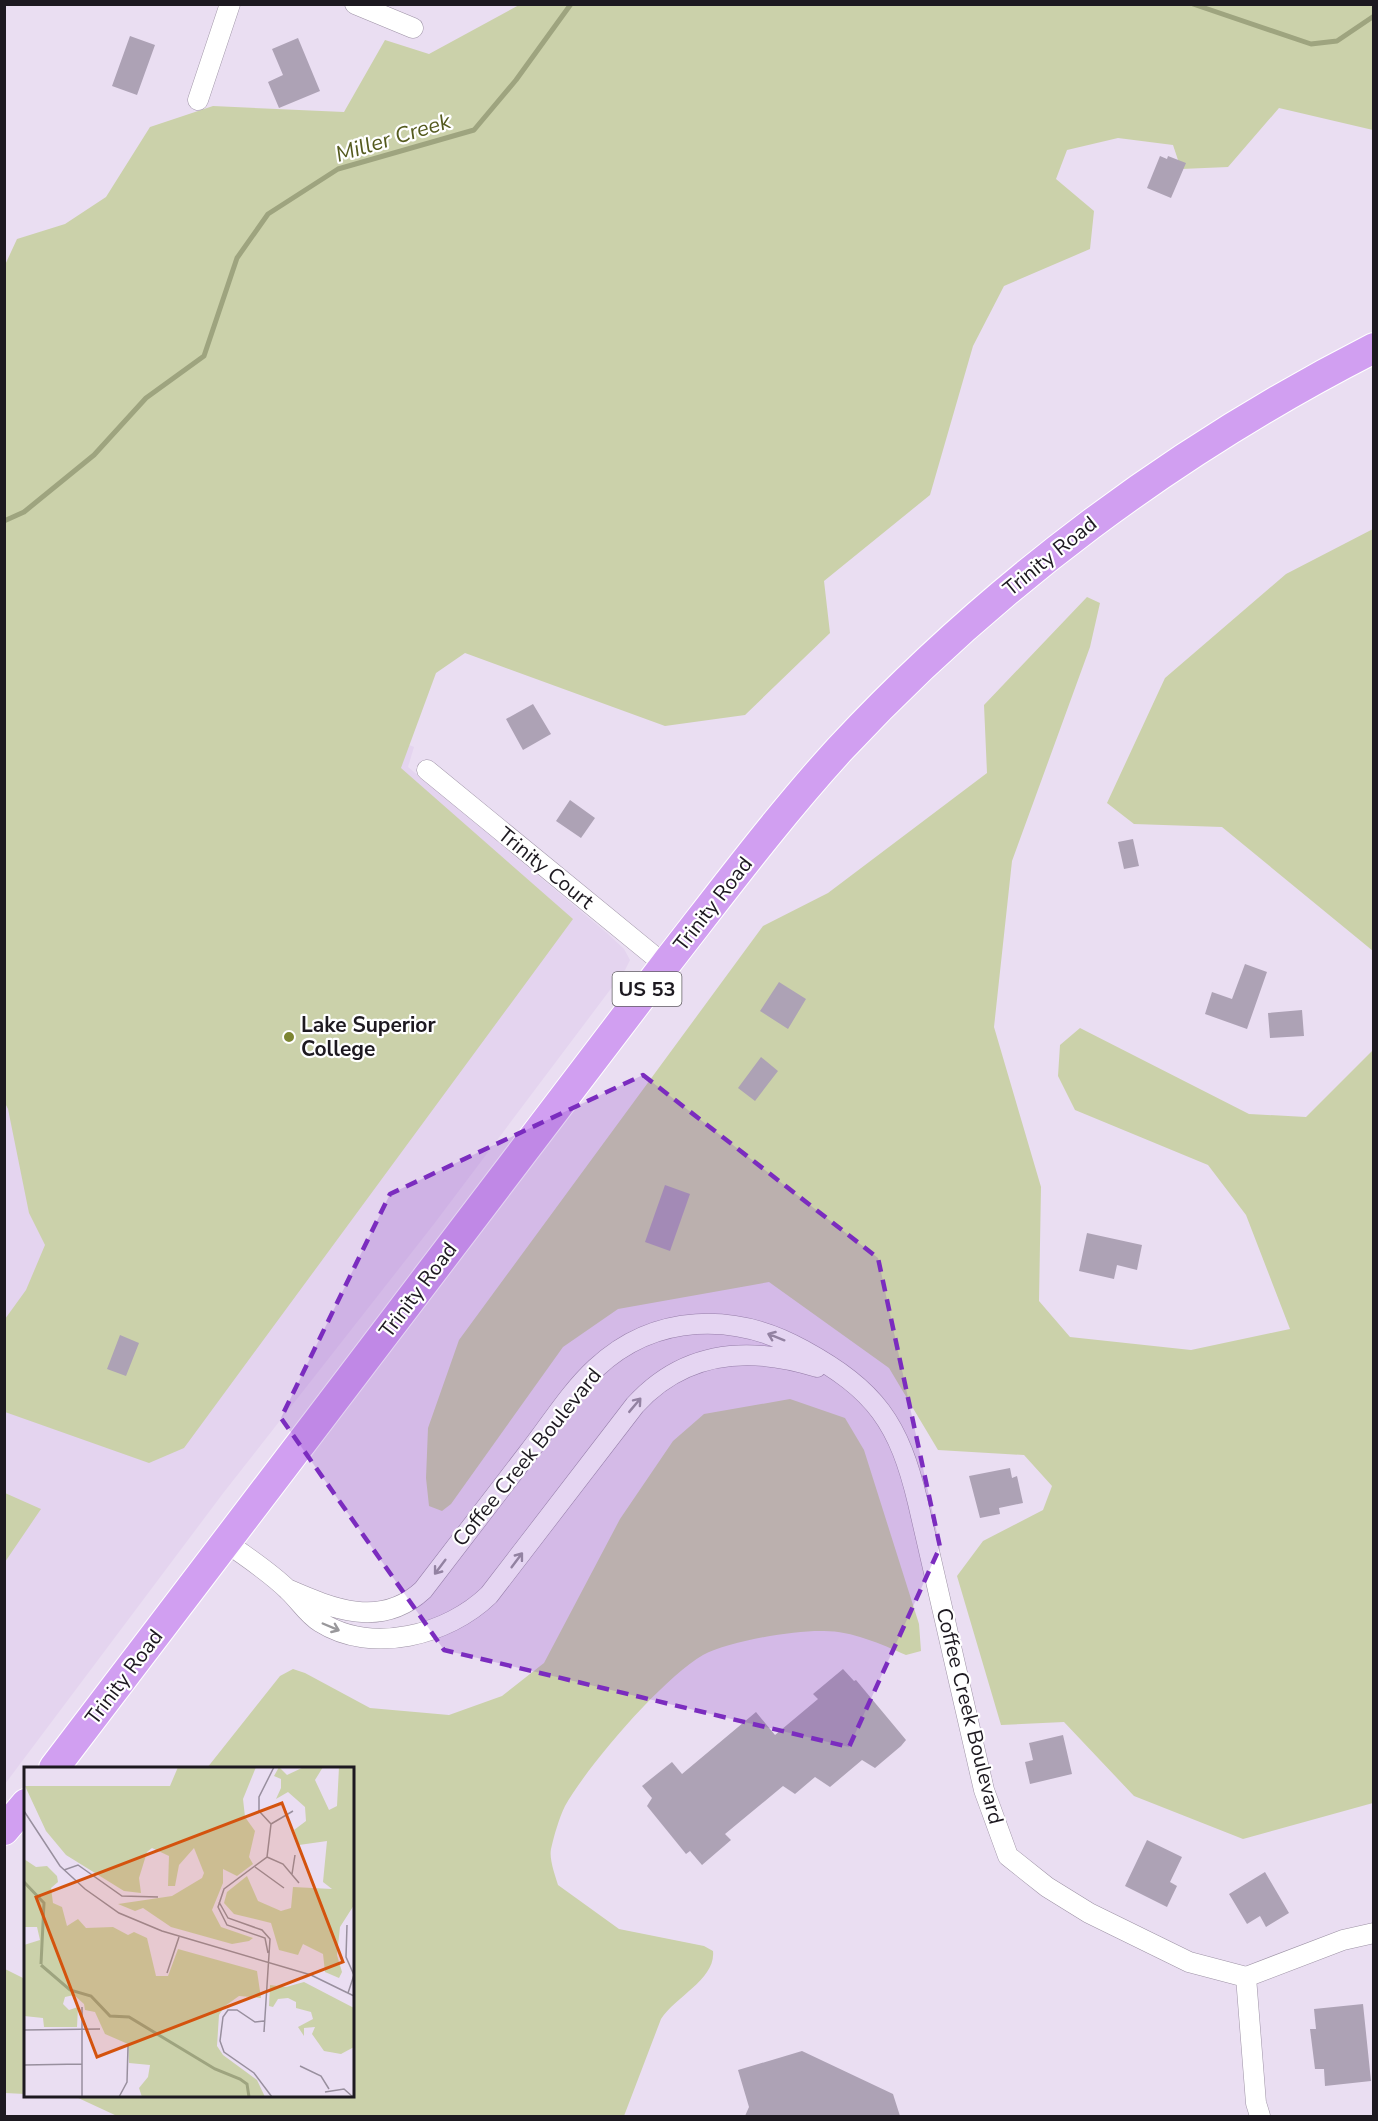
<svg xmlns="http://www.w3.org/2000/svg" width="1378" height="2121" font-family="'Nunito Sans',sans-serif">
  <rect width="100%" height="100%" fill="#eadef2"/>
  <path fill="#e4d4ef" d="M 4,272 L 12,589 L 414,747 L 408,767 L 607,933 L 624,949 L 630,960 L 625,970 L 434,1224 L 224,1492 L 5,1784 Z"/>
  <path fill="#cbd1aa" d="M 519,5 L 1373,5 L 1373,130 L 1279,108 L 1228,167 L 1181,169 L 1173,145 L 1118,138 L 1067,150 L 1056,179 L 1094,211 L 1090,249 L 1004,286 L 973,346 L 930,495 L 824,581 L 830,633 L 745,715 L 665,726 L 465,653 L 436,673 L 401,768 L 573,919 L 184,1448 L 149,1463 L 5,1412 L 5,1319 L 26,1290 L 45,1245 L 29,1213 L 8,1109 L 5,1103 L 5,265 L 17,239 L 65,224 L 106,197 L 150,127 L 213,106 L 344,112 L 385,40 L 429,54 Z
    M 1373,529 L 1373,951 L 1222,827 L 1134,824 L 1107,803 L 1165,678 L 1286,574 Z
    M 1087,597 L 1100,603 L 1090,647 L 1012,861 L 994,1027 L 1041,1187 L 1039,1301 L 1070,1337 L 1191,1350 L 1290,1329 L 1246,1215 L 1208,1165 L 1075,1110 L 1058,1076 L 1060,1045 L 1080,1028 L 1249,1114 L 1306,1117 L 1373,1050 L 1373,1803 L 1243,1839 L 1134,1796 L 1064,1722 L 1001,1725 L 957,1576 L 983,1541 L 1043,1510 L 1052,1486 L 1024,1455 L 938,1450 L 889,1368 L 769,1282 L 618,1309 L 563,1347 L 451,1504 L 442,1511 L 429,1506 L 426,1478 L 428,1428 L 459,1340 L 763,926 L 828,893 L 987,773 L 984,705 Z
    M 790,1399 L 845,1418 L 864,1450 L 919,1624 L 921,1651 L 906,1655 C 881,1644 852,1631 824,1631 C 794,1630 729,1641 703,1655 C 663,1678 588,1765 565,1806 C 559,1818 554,1836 551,1849 C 549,1859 555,1875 558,1885 L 619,1929 L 704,1946 L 713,1951 C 716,1979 676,1996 661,2019 L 624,2116 L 117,2116 L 74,2096 L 61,2096 L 352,2096 L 352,1768 L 207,1768 L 280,1676 L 293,1669 L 305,1673 L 370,1708 L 449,1715 L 502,1696 L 544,1663 L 620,1519 L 673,1441 L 704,1414 Z
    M 5,1493 L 41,1509 L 5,1562 Z
    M 5,1969 L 25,1979 L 25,2094 L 5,2093 Z"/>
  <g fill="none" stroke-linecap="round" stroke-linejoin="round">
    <path stroke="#9ea47f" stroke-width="5" d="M 1193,4 L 1311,44 L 1337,41 L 1374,16
      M 4,521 L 24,512 L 94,455 L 146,398 L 204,356 L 237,258 L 268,214 L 338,169 L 474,130 L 516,80 L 571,4"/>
  </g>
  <path fill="#ada2b5" d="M 130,36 L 155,45 L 137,95 L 112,86 Z
    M 298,38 L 320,91 L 279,108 L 268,82 L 283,75 L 272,49 Z
    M 1160,156 L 1167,159 L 1168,156 L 1186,163 L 1171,198 L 1147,188 Z
    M 533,704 L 551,734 L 523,750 L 506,719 Z
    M 570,800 L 595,818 L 581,838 L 556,821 Z
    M 1133,839 L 1139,866 L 1124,869 L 1118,842 Z
    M 1245,964 L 1267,972 L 1247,1029 L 1205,1014 L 1212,992 L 1232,999 Z
    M 779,982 L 806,999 L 788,1029 L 760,1011 Z
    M 1302,1010 L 1304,1036 L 1270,1038 L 1268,1013 Z
    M 761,1057 L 778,1071 L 755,1101 L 738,1088 Z
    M 665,1185 L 690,1194 L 670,1251 L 645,1242 Z
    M 1087,1233 L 1142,1245 L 1137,1270 L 1117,1265 L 1114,1279 L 1079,1271 Z
    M 120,1335 L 139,1343 L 126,1376 L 107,1369 Z
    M 1010,1468 L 1012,1478 L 1017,1476 L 1023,1503 L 999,1508 L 1000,1514 L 980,1518 L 969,1476 Z
    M 843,1669 L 854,1681 L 856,1680 L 906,1740 L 901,1746 L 875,1768 L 862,1760 L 830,1787 L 815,1777 L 795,1794 L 783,1786 L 725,1834 L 731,1840 L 702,1865 L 690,1851 L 686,1854 L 647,1806 L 652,1798 L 642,1786 L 672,1762 L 682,1774 L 756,1712 L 775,1735 L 818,1699 L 813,1694 Z
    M 1063,1735 L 1072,1774 L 1030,1784 L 1025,1762 L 1033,1760 L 1029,1743 Z
    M 1147,1840 L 1182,1857 L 1170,1882 L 1177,1886 L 1167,1907 L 1125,1886 Z
    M 1265,1872 L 1289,1913 L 1266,1927 L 1260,1916 L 1247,1924 L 1229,1894 Z
    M 1363,2004 L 1371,2081 L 1325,2086 L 1324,2069 L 1315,2069 L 1310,2029 L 1316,2029 L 1314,2009 Z
    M 802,2051 L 893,2094 L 900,2116 L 745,2116 L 749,2107 L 738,2070 Z"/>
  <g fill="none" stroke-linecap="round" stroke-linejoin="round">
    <defs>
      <path id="minor" d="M 355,4 L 413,28
        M 198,100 L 230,4
        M 427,770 L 665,965
        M 226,1542 C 246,1557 270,1572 288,1590 C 299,1600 307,1614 320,1622 C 372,1655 448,1635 489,1595 L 635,1405 C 685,1350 750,1346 817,1367
        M 287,1589 C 333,1609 381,1629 423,1590 C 458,1544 493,1498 528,1453 C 550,1425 570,1392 596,1368 C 655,1313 735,1312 803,1350 C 876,1390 899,1423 918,1503 L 984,1790 L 1008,1856 L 1047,1887 L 1089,1913 L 1189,1962 L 1246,1977 L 1343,1940 L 1374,1933
        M 1246,1977 L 1256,2103 L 1260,2116"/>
      <path id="highway" d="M 54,1768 L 665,965 C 722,892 777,818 839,750 C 992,586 1174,450 1374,348
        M 4,1830 L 26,1804"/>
    </defs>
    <use href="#minor" stroke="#9d92a5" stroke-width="21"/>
    <use href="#highway" stroke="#fff" stroke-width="32"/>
    <use href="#minor" stroke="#fff" stroke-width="20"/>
    <use href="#highway" stroke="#d19ff1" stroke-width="30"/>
  </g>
  <defs><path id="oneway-shaft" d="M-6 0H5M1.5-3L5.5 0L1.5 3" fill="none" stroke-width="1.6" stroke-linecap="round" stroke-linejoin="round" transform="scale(1.5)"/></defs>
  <g stroke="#99989b">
    <use href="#oneway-shaft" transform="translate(776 1337) rotate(-158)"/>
    <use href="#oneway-shaft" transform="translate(635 1405) rotate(-50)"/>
    <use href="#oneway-shaft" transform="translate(517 1560) rotate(-53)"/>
    <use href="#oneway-shaft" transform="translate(440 1567) rotate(127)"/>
    <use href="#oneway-shaft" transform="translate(331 1627) rotate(23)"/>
  </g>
  <path fill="#7b2cbf" fill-opacity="0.2" stroke="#7b2cbf" stroke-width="4.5" stroke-dasharray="12 8" stroke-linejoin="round" d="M 643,1075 L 878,1258 L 940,1547 L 849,1747 L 444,1650 L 281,1418 L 390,1194 Z"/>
  <circle fill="#7c8532" stroke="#fff" stroke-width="2" cx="289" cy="1037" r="6"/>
  <g text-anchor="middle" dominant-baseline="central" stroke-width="4.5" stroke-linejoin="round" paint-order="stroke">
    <rect fill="#fff" stroke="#615e63" stroke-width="1.5" x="612.5" y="972" width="69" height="34" rx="4.5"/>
    <g font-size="20" font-weight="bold" fill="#1d1920">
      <text x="647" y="989">US 53</text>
    </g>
    <g font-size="21" fill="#1d1920" stroke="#fff">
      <text transform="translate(1050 556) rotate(-39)">Trinity Road</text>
      <text transform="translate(546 868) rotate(39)">Trinity Court</text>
      <text transform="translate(713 904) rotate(-52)">Trinity Road</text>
      <text transform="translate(418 1290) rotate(-53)">Trinity Road</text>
      <text transform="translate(527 1457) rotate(-51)">Coffee Creek Boulevard</text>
      <text transform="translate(124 1677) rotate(-53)">Trinity Road</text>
      <text transform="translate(970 1716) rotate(76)">Coffee Creek Boulevard</text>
    </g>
    <g font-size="21" font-weight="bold" fill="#1d1920" stroke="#fff" text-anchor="start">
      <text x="301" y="1025">Lake Superior<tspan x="301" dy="24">College</tspan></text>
    </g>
    <g font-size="22" font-style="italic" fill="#545a1e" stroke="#fff">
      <text transform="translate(393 138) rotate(-17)">Miller Creek</text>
    </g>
  </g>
  <g transform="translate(24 1767)">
    <rect width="330" height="330" fill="#eadef2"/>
    <path d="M 154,0 L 232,0 L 219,32 L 221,50 L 231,64 L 225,90 L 229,97 L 213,109 L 199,102 L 199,116 L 188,143 L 197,160 L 229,171 L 225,174 L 208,177 L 147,160 L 119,141 L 111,144 L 94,137 L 148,129 L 178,111 L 180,106 L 170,81 L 155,98 L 151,119 L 144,119 L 145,89 L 128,81 L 123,85 L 115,111 L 117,126 L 100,124 L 42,88 L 22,64 L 1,19 L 146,19 ZM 255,0 L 263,8 L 280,0 L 299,0 L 291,13 L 305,43 L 313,39 L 315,0 L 330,0 L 330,138 L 316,160 L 313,188 L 318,205 L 315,211 L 301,205 L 299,187 L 279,177 L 274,188 L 255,183 L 247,156 L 210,147 L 200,136 L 203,125 L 223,109 L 234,134 L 257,144 L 267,141 L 269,120 L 308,122 L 299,115 L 303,74 L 275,78 L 270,63 L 282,54 L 281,40 L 264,25 L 252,32 L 257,21 L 257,12 L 250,9 ZM 0,92 L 12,100 L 23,99 L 33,109 L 34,115 L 27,121 L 29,136 L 38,140 L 43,159 L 54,152 L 62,161 L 89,160 L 104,168 L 110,165 L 123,171 L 132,209 L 144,209 L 154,182 L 233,204 L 237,231 L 215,229 L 201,239 L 195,248 L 193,279 L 199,288 L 233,313 L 241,330 L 118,330 L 115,321 L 124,310 L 126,298 L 105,296 L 104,277 L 81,267 L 71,245 L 61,243 L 60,237 L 50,228 L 41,230 L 39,237 L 45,243 L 54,240 L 53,260 L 20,260 L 19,251 L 0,249 L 0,178 L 16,173 L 13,160 L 0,160 ZM 280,215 L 330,241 L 330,280 L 317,287 L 300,284 L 288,267 L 291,260 L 280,261 L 280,269 L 274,260 L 289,252 L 287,245 L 272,241 L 272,235 L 264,231 L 254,232 L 249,240 L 245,239 L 246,218 L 262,220 Z" fill="#cbd1aa"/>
    <path fill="none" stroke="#9ea47f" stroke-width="3" d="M 0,115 L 20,136 L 17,197M 17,198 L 46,223 L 67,229 L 86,249 L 105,250 L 191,302 L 216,312 L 223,317 L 225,330"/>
    <path fill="none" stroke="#988f9e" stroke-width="1.5" d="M 0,44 L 36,99 L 61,122 L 95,146 L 138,164 L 287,208 L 330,229M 247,57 L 269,44M 243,90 L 259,97 L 275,116M 231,100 L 260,121M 40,103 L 54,98 L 98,129 L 134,130M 268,107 L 271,88M 195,135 L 204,151 L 238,163 L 246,172 L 240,265M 323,158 L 322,190 L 330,208 L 324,226M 244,186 L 241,171 L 203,158 L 194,140 L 200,122 L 243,90 L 247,57 L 235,44 L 235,30 L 250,0M 143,206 L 155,170M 240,254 L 231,255 L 213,243 L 204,243 L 199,250 L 196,274 L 200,285 L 230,306 L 248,330M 0,263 L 76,262M 0,298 L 58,297M 276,299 L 297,309 L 305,322M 301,325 L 320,322 L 329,330M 58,330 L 58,240M 95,330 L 103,315 L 104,279"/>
    <path fill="#d4530e" fill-opacity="0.15" stroke="#d4530e" stroke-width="3" d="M 258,36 L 319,195 L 73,290 L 12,130 Z"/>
    <rect width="330" height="330" fill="none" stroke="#1d1920" stroke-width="3"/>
  </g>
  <rect width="1378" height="2121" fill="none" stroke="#1d1920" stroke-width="12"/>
</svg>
